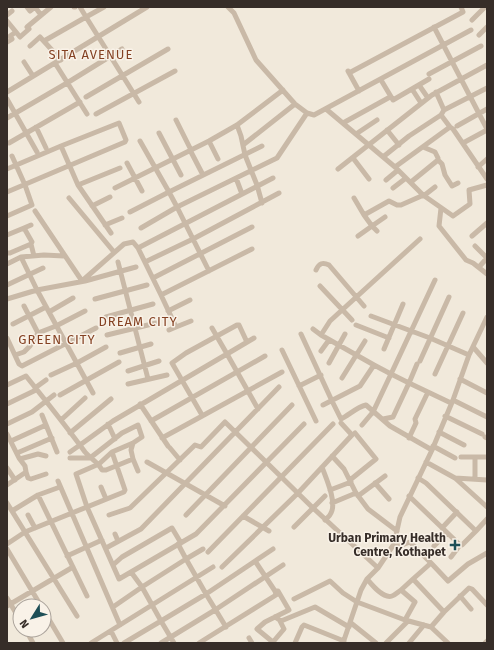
<svg xmlns="http://www.w3.org/2000/svg" width="494" height="650" font-family="'Fira Sans',sans-serif">
  <rect width="100%" height="100%" fill="#f1e9db"/>
  <g fill="none" stroke-linecap="round" stroke-linejoin="round">
    <path stroke="#c9b9a7" stroke-width="5" d="M 27,7 L 30,11 L 35,7 L 41,15
      M 74,7 L 75,7
      M 104,7 L 86,17 L 139,102
      M 228,7 L 234,13 L 256,60 L 295,104 L 307,113 L 314,115 L 471,30
      M 7,15 L 12,11
      M 472,20 L 485,7
      M 7,21 L 16,32
      M 434,27 L 487,129
      M 479,35 L 487,27
      M 44,41 L 86,17 L 80,7
      M 7,42 L 12,39 L 10,36 L 16,32 L 20,37 L 29,29 L 27,27 L 51,7
      M 30,46 L 40,37 L 61,60
      M 24,62 L 33,76
      M 55,63 L 87,114
      M 348,71 L 359,91
      M 349,73 L 463,12 L 461,7
      M 429,74 L 481,46
      M 381,80 L 393,100 L 429,79
      M 419,85 L 428,98
      M 412,89 L 421,103
      M 7,92 L 147,7
      M 436,92 L 444,110
      M 86,97 L 168,49
      M 7,99 L 37,152
      M 326,109 L 395,167 L 423,195 L 453,216 L 470,204 L 469,190 L 487,185
      M 96,114 L 175,71
      M 441,115 L 444,110 L 487,88
      M 7,118 L 67,83 L 122,49
      M 176,120 L 191,150
      M 343,123 L 390,97
      M 237,125 L 241,136 L 245,155 L 257,185 L 262,203
      M 457,126 L 487,109
      M 36,127 L 46,148
      M 387,130 L 399,145
      M 159,133 L 181,175
      M 356,134 L 377,120
      M 140,141 L 169,192 L 262,146
      M 209,141 L 218,159
      M 9,143 L 80,102
      M 463,143 L 487,130
      M 243,145 L 295,104
      M 190,150 L 203,175
      M 383,157 L 409,136 L 441,115 L 450,127
      M 353,158 L 369,179
      M 438,160 L 442,164 L 445,175 L 452,186 L 458,183
      M 127,163 L 142,191
      M 395,167 L 450,127 L 453,129 L 487,179
      M 478,167 L 487,159
      M 7,169 L 61,146
      M 338,169 L 432,95 L 487,65
      M 236,178 L 242,194
      M 386,180 L 398,170
      M 411,182 L 438,160 L 438,158 L 435,152 L 423,147
      M 115,188 L 209,141 L 237,125 L 283,90
      M 393,188 L 406,178
      M 7,192 L 125,142 L 126,140 L 119,123 L 61,146 L 78,185
      M 69,198 L 114,252
      M 354,198 L 364,215 L 372,226 L 358,236
      M 92,206 L 110,197
      M 441,208 L 439,226 L 466,260 L 473,263 L 487,274
      M 35,211 L 82,281
      M 130,212 L 169,192 L 177,207 L 141,228
      M 364,215 L 389,201 L 397,205 L 401,205 L 426,194 L 435,187
      M 7,216 L 32,205 L 25,185 L 12,156
      M 105,225 L 122,218
      M 24,228 L 31,225
      M 377,231 L 372,226 L 385,217
      M 111,233 L 78,185 L 120,168
      M 7,235 L 24,228 L 32,242 L 31,244 L 10,253 L 7,253
      M 472,236 L 487,223
      M 31,244 L 34,256
      M 475,246 L 487,258
      M 138,248 L 273,178
      M 21,257 L 37,290 L 93,393
      M 118,262 L 148,379
      M 145,262 L 193,239 L 279,193
      M 7,264 L 21,257 L 44,255 L 64,256
      M 479,267 L 487,258
      M 316,270 C 319,263 323,262 329,265 L 364,306
      M 209,271 L 177,207 L 277,158 L 307,113
      M 153,278 L 252,227
      M 82,281 L 124,244 L 133,242 L 138,248 L 161,295
      M 7,285 L 43,268
      M 320,286 L 352,320
      M 7,299 L 37,290 L 85,281 L 136,267
      M 95,299 L 147,285
      M 24,306 L 38,333
      M 168,311 L 190,300
      M 49,312 L 73,298
      M 371,316 L 430,338 L 469,355
      M 106,317 L 153,304
      M 191,321 L 176,327 L 161,295 L 252,249
      M 13,324 L 46,307
      M 356,325 L 389,338
      M 212,328 L 227,354 L 254,338
      M 313,329 L 321,335
      M 169,330 L 176,327
      M 301,334 L 332,401 L 341,419 C 349,415 357,407 366,405 L 390,426 L 432,450
      M 107,335 L 156,323
      M 7,338 L 19,364 L 22,366 L 96,328
      M 246,342 L 246,340 L 239,325 L 237,325 L 186,353 L 172,363 L 202,415 L 204,415 L 282,372
      M 474,348 L 487,363
      M 384,349 L 403,304
      M 282,350 L 316,421
      M 321,351 L 329,340
      M 120,353 L 151,344
      M 15,355 L 24,352 L 30,346 L 38,333 L 56,326 L 85,311
      M 420,361 L 449,297
      M 329,363 L 345,334
      M 374,365 L 321,335 L 330,321 L 420,239
      M 128,371 L 159,361
      M 435,374 L 463,313
      M 51,375 L 77,363 L 106,347
      M 342,378 L 365,341
      M 460,379 L 487,393
      M 128,384 L 167,375
      M 7,385 L 26,376 C 46,401 66,426 85,452 C 90,458 98,462 102,470 L 106,470 L 133,459 L 131,450 L 133,443 L 112,452 L 99,464 L 76,474 L 87,507 L 119,579 L 131,572 L 142,587 L 113,607
      M 299,386 L 321,375
      M 35,388 L 46,380
      M 60,395 L 119,362
      M 453,400 L 487,417
      M 7,404 L 36,390
      M 140,404 L 168,446
      M 323,405 L 360,386 L 374,365 L 391,374 L 435,280
      M 42,415 L 57,452
      M 445,416 L 482,434
      M 383,419 L 393,417 L 409,383 L 451,403
      M 61,420 L 85,398
      M 151,421 L 265,356
      M 7,424 L 32,412 L 54,395
      M 108,424 L 115,439
      M 362,425 L 373,412 L 391,374 L 409,383 L 417,364
      M 439,432 L 464,445
      M 70,433 L 111,399
      M 7,434 L 19,458 L 25,466 L 26,472
      M 485,437 L 487,438
      M 162,438 L 204,415
      M 409,438 L 416,423 L 415,419 L 428,392
      M 11,441 L 46,425
      M 80,445 L 113,421 L 227,354 L 258,409
      M 433,446 L 455,458
      M 170,448 L 180,460
      M 70,452 L 80,445
      M 17,453 L 52,438
      M 332,456 L 344,469 L 356,493 L 368,509 L 397,531
      M 461,457 L 487,457
      M 70,458 L 90,458 L 122,433 L 138,425 L 142,437 L 133,443
      M 20,459 L 38,454 L 46,456
      M 133,459 L 138,471
      M 147,462 L 225,506
      M 426,462 L 455,478 L 487,507
      M 322,467 C 326,478 337,502 331,513 C 330,516 327,518 325,520
      M 7,468 L 15,480
      M 418,478 L 426,483 L 476,531 L 487,519
      M 455,478 L 487,480
      M 475,479 L 475,457
      M 350,480 L 376,459 L 355,433
      M 58,481 L 120,625
      M 375,483 L 389,499
      M 7,485 L 26,472 L 28,478 L 31,479 L 46,474
      M 101,487 L 106,499
      M 330,490 L 351,482
      M 38,495 L 87,596
      M 358,496 L 385,476
      M 409,496 L 460,545 L 462,545 L 476,531
      M 7,503 L 77,616
      M 332,503 L 356,493
      M 12,511 L 38,495 L 60,487
      M 28,515 L 35,528
      M 109,515 L 130,508 L 195,445 L 201,447 L 225,422 L 313,508 L 378,568
      M 186,515 L 292,405
      M 243,516 L 269,531
      M 294,527 L 325,496
      M 442,528 L 457,512
      M 115,534 L 118,541
      M 7,544 L 25,532 L 124,492 L 125,490 L 112,452
      M 178,544 L 186,559 L 203,549
      M 394,544 L 402,545 L 410,542 L 431,563
      M 434,546 L 447,533
      M 106,548 L 141,529 L 279,387
      M 7,549 L 41,606
      M 208,552 L 333,424
      M 487,553 L 468,564 L 448,581 L 431,563 L 413,579 L 444,612 L 469,588 L 472,589 L 487,605
      M 67,556 L 102,540
      M 451,557 L 460,545
      M 113,565 L 122,557 L 172,528 L 181,543
      M 222,567 L 298,493 L 352,435 L 341,423
      M 131,572 L 196,534 L 304,424
      M 367,579 C 372,585 383,599 392,596 C 395,595 398,592 401,590
      M 460,596 L 471,609
      M 7,598 L 20,620
      M 294,599 L 330,581 L 343,593 L 357,602 L 405,620 L 431,627 L 448,643
      M 7,606 L 73,567
      M 44,611 L 63,643
      M 275,617 L 281,621 L 315,607 L 349,627
      M 405,620 L 415,602 L 401,590 L 413,579
      M 351,623 L 376,643
      M 431,627 L 444,612
      M 26,630 L 33,643
      M 111,631 L 117,643
      M 249,638 L 252,643
      M 273,642 L 284,629 L 280,621
      M 91,643 L 213,567
      M 124,643 L 161,621 L 142,587 L 186,559 L 206,594 L 273,549
      M 161,643 L 215,610 L 283,565
      M 174,643 L 161,621 L 206,594 L 226,627
      M 199,643 L 276,595 L 275,591 L 255,561
      M 274,643 L 257,629 L 265,622 L 289,610 L 278,591 L 275,591
      M 295,643 L 302,627 L 304,625 L 344,641
      M 343,643 L 361,590 L 367,579 L 378,568 L 394,544 L 400,517 L 432,450 L 453,400 L 469,355 L 487,317
      M 386,643 L 408,621
      M 409,643 L 424,625
      M 485,643 L 487,641"/>
  </g>
  <path fill="#1e4f57" stroke="#f9f2e8" stroke-width="1.5" d="M453 539h4v4h4v4h-4v4h-4v-4h-4v-4h4z"/>
  <g text-anchor="middle" dominant-baseline="central" stroke-width="3" stroke-linejoin="round" paint-order="stroke">
    <g font-size="12" font-weight="bold" fill="#362d28" stroke="#f9f2e8" text-anchor="end">
      <text x="446" y="538">Urban Primary Health<tspan x="446" dy="14">Centre, Kothapet</tspan></text>
    </g>
    <g font-size="13" letter-spacing="1" fill="#844122" stroke="#f9f2e8">
      <text x="91" y="54">SITA AVENUE</text>
      <text x="138" y="321">DREAM CITY</text>
      <text x="57" y="339">GREEN CITY</text>
    </g>
  </g>
  <rect width="494" height="650" fill="none" stroke="#362d28" stroke-width="16"/>
  <g transform="translate(32 618) rotate(233)"><circle r="19" fill="#f9f2e8" stroke="#aba39b"/>
  <path d="M0-3L7 15L0 10L-7 15Z" fill="#1e4f57"/>
  <text y="-6" font-size="11" font-weight="bold" text-anchor="middle" fill="#362d28">N</text>
  </g>
</svg>
